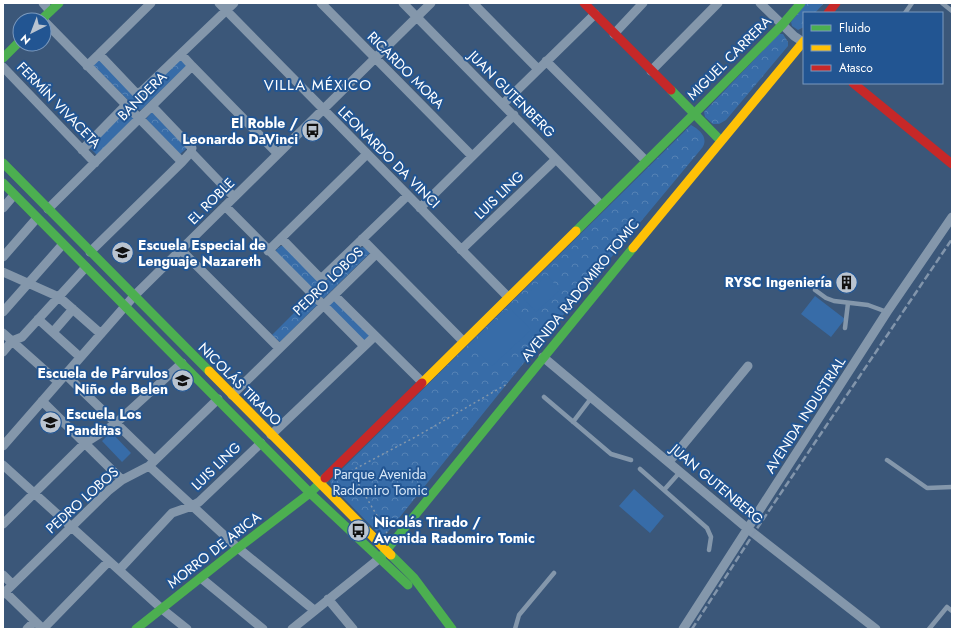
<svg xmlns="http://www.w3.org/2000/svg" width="955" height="632" font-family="Jost,sans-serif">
  <defs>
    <pattern id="park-crowns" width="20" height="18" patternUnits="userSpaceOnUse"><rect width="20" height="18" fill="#376ca8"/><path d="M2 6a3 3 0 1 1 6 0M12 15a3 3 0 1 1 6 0" fill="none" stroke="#5582b5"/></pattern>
  </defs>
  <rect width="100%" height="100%" fill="#3b5779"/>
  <path fill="url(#park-crowns)" d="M 806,3 L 824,3 L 815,13 L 804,13 L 804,27 L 798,30 L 792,26 L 791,22 Z
    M 779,34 L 783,34 L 788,42 L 788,46 L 726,120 L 719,124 L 713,124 L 705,117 L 704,112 Z
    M 98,58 L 138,96 L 181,59 L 187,65 L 141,110 L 137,109 L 94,66 L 93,62 Z
    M 127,109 L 135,117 L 97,155 L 89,147 Z
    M 152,112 L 187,148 L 180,154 L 146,119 Z
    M 691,125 C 700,130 709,138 702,148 L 535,349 L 387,533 L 380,535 L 331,485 L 330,481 Z
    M 281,246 L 284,246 L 321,284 L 325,282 L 360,248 L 364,247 L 370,253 L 324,298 L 319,297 L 277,254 L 276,250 Z
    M 310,297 L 318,304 L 280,342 L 272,335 Z
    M 335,300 L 370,336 L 363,342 L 328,306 Z"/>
  <path fill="#376ca8" d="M 547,275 L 560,290 L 536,312 L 523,298 Z
    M 815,296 L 845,319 L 831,337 L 801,314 Z
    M 510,308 L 531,330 L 492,366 L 471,345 Z
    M 111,432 L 131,453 L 122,462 L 102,441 Z
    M 634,489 L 664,516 L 650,533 L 619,506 Z"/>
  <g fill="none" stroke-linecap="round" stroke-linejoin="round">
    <path stroke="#8497ab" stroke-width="1.5" stroke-dasharray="2 3" stroke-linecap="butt" d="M 351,471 L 419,435 L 507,384
      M 351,471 L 387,533"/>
    <path stroke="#8497ab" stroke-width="4.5" d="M 942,3 L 952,11
      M 905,13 L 912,3
      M 815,290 L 826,298 L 834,301 L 868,305 L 887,312
      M 845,328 L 848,303
      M 544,397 L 611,454 L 631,460
      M 573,422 L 592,397
      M 887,460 L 927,488 L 952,487
      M 640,469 L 707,528 L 711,537 L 709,550
      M 664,490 L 680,472
      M 515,629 L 519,615 L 554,573
      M 929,629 L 947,607 L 952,611"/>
    <path stroke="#8497ab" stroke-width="9" d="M 43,3 L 50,11
      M 219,3 L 508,297
      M 321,3 L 472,156
      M 403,3 L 601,205
      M 473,3 L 538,69
      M 760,3 L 794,36 L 803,42
      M 44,21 L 182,162 L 191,152 L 234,197
      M 614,34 L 643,3
      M 99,54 L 136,93 L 141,92 L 234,3
      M 546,61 L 646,161
      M 87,66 L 151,3
      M 192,66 L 278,154
      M 3,67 L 95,163
      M 651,71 L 718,3
      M 503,104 L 595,14
      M 152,106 L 192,148 L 191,152
      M 82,150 L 126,105
      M 225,206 L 364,346
      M 3,208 L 14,195
      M 420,208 L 514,115
      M 48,209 L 192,66 L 181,54
      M 281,238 L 321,279 L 407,196
      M 362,239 L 463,341
      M 181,250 L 279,348
      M 461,250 L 556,159
      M 268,251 L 367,154
      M 90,252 L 182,162
      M 3,257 L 37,218
      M 3,272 L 59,297 L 101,334
      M 334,295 L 422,382
      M 3,312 L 63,244
      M 38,319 L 80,357
      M 53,332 L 73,309
      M 3,333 L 58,382
      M 3,352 L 12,341 L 22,337 L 86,267
      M 543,357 L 748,529 L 876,629
      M 65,374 L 154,460
      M 232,395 L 376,254
      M 42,401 L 122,480
      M 271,435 L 375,336
      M 3,446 L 134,296 L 431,3
      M 669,462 L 748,366
      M 3,465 L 162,609 L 187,629
      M 149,466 L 238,548 L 314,610
      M 3,524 L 85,443 L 115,424 L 182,363
      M 119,570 L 172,513 L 192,506 L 199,502 L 261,443
      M 3,575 L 12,584
      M 201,578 L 263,629
      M 5,592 L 43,629
      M 3,594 L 108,491 L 122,480 L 149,466 L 218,399
      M 328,599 L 353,629
      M 27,629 L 35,621
      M 43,629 L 109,561
      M 292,629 L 380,558
      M 683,629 L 887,312 L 952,217"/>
    <path stroke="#4caf50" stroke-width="9" d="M 41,20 L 59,3
      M 3,58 L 20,41
      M 671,90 L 721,141
      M 3,163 L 209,371
      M 3,183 L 310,493 L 408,585
      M 576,231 L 694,114 L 782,25 L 801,3
      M 391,555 L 414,578 L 452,629
      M 380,558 L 633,248
      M 136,629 L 238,548 L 310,493 L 325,478"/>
    <path stroke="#ffc107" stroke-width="9" d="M 633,248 L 804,41
      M 209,371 L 391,555
      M 422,383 L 576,231"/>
    <path stroke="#c62828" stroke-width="9" d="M 584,3 L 671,90
      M 828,13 L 836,3
      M 853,83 L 952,164
      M 325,478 L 422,383"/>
    <path stroke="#8295ab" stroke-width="2.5" stroke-dasharray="7 3" stroke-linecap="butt" d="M 692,629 L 754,533 L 952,239"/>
  </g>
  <defs>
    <symbol id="bus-disc" viewBox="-11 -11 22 22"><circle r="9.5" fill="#bac4d0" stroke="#225592"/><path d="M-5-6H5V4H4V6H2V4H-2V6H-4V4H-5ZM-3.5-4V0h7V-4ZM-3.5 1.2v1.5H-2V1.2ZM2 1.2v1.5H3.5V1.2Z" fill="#111"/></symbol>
    <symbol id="school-disc" viewBox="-11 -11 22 22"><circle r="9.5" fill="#bac4d0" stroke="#225592"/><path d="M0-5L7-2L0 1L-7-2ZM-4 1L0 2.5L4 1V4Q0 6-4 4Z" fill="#111"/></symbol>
    <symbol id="building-disc" viewBox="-11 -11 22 22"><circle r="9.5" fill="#bac4d0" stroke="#225592"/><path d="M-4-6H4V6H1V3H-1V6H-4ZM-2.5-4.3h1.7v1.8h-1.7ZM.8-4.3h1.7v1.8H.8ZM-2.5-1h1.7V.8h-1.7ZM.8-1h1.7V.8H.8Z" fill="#111"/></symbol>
  </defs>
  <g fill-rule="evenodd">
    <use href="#bus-disc" x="300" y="118" width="25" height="25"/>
    <use href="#school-disc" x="110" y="240" width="25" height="25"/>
    <use href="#building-disc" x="834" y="270" width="25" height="25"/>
    <use href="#school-disc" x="170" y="368" width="25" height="25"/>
    <use href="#school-disc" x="38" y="410" width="25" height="25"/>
    <use href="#bus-disc" x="346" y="518" width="25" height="25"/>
  </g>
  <g text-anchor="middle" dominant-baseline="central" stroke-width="4" stroke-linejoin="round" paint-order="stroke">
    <g font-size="14" fill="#fff" stroke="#225592">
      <text transform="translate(729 58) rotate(-45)">MIGUEL CARRERA</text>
      <text transform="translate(406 70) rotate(45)">RICARDO MORA</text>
      <text transform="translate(512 94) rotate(45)">JUAN GUTENBERG</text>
      <text transform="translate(142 96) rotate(-45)">BANDERA</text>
      <text transform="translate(59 105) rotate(46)">FERMÍN VIVACETA</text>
      <text transform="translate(389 157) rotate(45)">LEONARDO DA VINCI</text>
      <text transform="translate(499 195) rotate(-44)">LUIS LING</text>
      <text transform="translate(211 201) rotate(-45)">EL ROBLE</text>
      <text transform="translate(328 281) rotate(-44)">PEDRO LOBOS</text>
      <text transform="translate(580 290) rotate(-51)">AVENIDA RADOMIRO TOMIC</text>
      <text transform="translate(240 384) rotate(45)">NICOLÁS TIRADO</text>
      <text transform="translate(805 415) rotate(-57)">AVENIDA INDUSTRIAL</text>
      <text transform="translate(216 466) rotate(-44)">LUIS LING</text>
      <text transform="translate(717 484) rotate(40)">JUAN GUTENBERG</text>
      <text transform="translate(82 500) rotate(-42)">PEDRO LOBOS</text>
      <text transform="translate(214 550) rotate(-38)">MORRO DE ARICA</text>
    </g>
    <g font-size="14" font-weight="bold" fill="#fff" stroke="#225592" text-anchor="end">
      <text x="298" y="123">El Roble /<tspan x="298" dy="16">Leonardo DaVinci</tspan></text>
      <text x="138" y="245" text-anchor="start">Escuela Especial de<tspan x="138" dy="16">Lenguaje Nazareth</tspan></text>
      <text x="832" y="282">RYSC Ingeniería</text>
      <text x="168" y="373">Escuela de Párvulos<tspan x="168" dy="16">Niño de Belen</tspan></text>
      <text x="66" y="414" text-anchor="start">Escuela Los<tspan x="66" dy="16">Panditas</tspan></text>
      <text x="374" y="522" text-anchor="start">Nicolás Tirado /<tspan x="374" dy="16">Avenida Radomiro Tomic</tspan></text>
    </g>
    <g font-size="14" fill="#d9e9f9" stroke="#225592">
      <text x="380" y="474">Parque Avenida<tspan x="380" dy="16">Radomiro Tomic</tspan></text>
    </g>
    <g font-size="15" letter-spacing="1" fill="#fff" stroke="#225592">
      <text x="318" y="85">VILLA MÉXICO</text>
    </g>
  </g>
  <rect width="955" height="632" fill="none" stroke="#ffffff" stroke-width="8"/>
  <rect x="803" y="12" width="140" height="72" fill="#225592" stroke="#7a99be"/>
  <rect x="811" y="25" width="20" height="6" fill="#4caf50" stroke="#7a99be"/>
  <text x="839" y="32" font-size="12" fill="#ffffff">Fluido</text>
  <rect x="811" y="45" width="20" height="6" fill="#ffc107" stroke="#7a99be"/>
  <text x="839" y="52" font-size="12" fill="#ffffff">Lento</text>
  <rect x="811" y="65" width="20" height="6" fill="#c62828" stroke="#7a99be"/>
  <text x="839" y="72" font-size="12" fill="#ffffff">Atasco</text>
  <g transform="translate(32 32) rotate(222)"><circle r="19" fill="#225592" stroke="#7a99be"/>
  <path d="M0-3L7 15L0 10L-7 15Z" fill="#bac4d0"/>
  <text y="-6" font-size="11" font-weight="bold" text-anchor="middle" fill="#ffffff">N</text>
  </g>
</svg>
